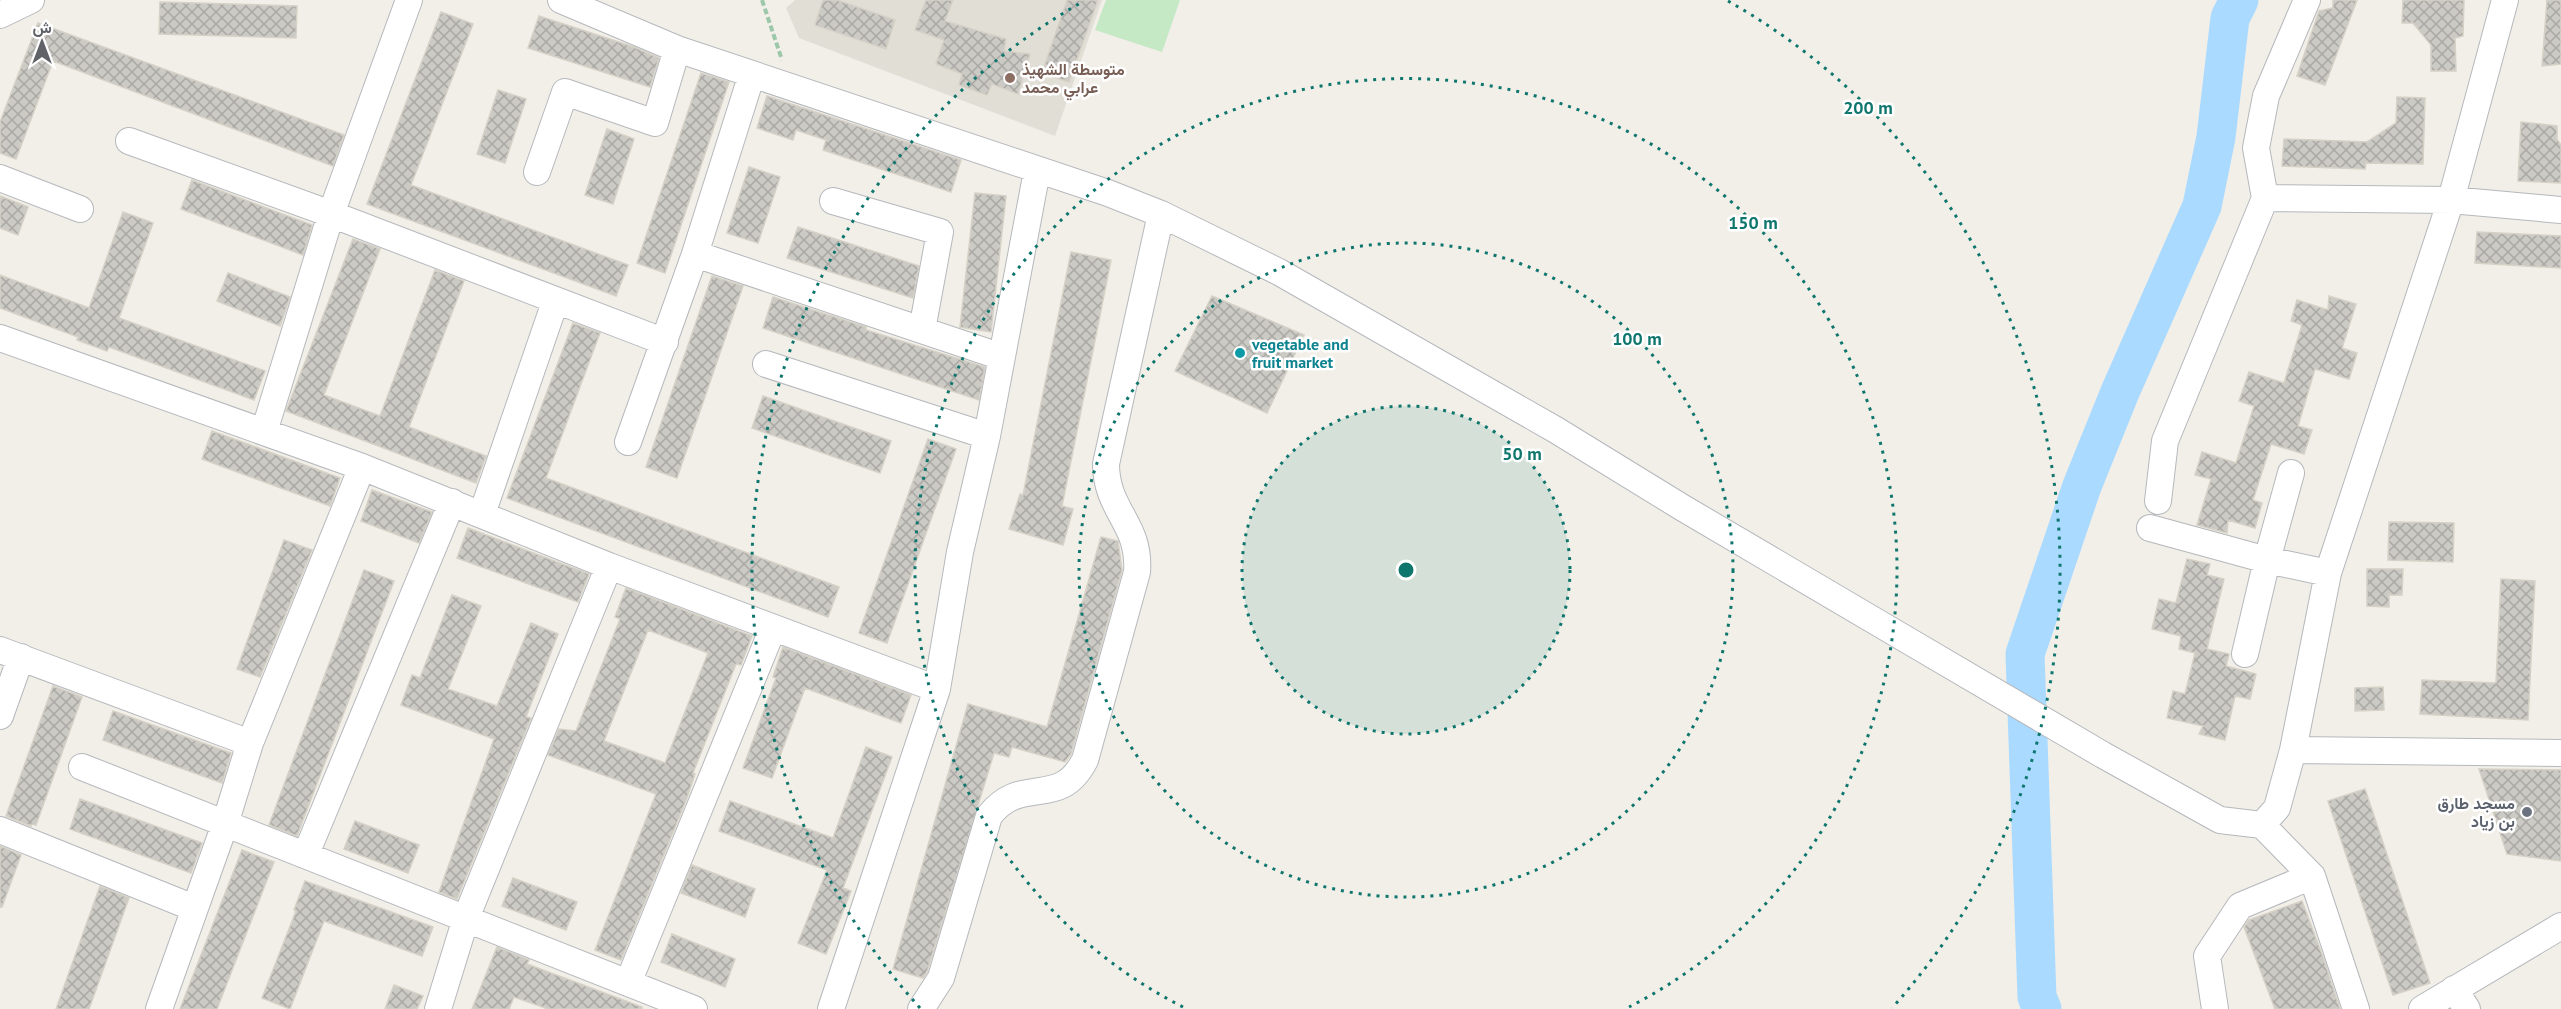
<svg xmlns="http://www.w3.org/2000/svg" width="2561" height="1009" font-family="'PT Sans',Vazirmatn,sans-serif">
  <defs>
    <pattern id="building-cross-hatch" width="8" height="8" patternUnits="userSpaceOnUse" patternTransform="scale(1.5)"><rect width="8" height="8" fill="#cccac5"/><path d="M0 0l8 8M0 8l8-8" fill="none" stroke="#a9a8a4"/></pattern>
  </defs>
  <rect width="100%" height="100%" fill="#f1efe8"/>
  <path fill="#e1ded6" d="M 795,0 L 1102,0 L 1055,136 L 799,38 L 786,8 Z"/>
  <path fill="#c5e8c5" d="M 1106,0 L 1180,0 L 1162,52 L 1095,30 Z"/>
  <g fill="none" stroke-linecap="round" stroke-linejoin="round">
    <path stroke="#aadaff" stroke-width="39" d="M 2042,1009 L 2037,997 L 2025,654 L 2082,486 L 2120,392 L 2202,206 L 2216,137 L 2230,18 L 2239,0"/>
  </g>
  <path fill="url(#building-cross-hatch)" stroke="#d6d1c6" stroke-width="1.5" fill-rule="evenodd" d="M 823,0 L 837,0 L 895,20 L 886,49 L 815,25 Z
    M 926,0 L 953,0 L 945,21 L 1006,39 L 1004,51 L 1030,54 L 1018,94 L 992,84 L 987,95 L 959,85 L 962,74 L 936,64 L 944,40 L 915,30 Z
    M 1067,0 L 1098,0 L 1069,82 L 1042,73 Z
    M 2333,0 L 2357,0 L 2325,85 L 2297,76 L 2319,11 L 2333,8 Z
    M 2403,0 L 2464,0 L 2463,36 L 2455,38 L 2456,71 L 2431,71 L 2431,45 L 2413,23 L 2402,23 Z
    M 2547,0 L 2561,0 L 2561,64 L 2542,66 Z
    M 160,2 L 297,6 L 296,38 L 159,34 Z
    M 441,12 L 473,24 L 411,185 L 628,265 L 616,296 L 367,204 Z
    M 539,16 L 634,47 L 659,58 L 650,87 L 528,48 Z
    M 38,23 L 344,135 L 333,166 L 53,61 L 16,159 L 0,153 L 0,122 Z
    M 701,73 L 729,82 L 665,273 L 637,263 Z
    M 498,90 L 526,99 L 505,163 L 477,154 Z
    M 767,96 L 961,160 L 951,192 L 823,150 L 826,140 L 796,130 L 793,140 L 757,128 Z
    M 2397,97 L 2425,98 L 2423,164 L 2366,163 L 2365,169 L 2282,166 L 2284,139 L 2367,142 L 2396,123 Z
    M 2521,122 L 2557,126 L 2557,139 L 2561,145 L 2561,183 L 2518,181 Z
    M 607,129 L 634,139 L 613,204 L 585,195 Z
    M 749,167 L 780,177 L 758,243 L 727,233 Z
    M 192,180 L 312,225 L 303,255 L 181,209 Z
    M 975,193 L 1006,196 L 991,332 L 960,327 Z
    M 0,196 L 28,207 L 18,235 L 0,228 Z
    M 123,212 L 153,223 L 119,318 L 265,371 L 254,400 L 109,347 L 107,351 L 77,340 L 78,337 L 0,308 L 0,275 L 89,308 Z
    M 798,227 L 919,266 L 913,298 L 787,258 Z
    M 2477,232 L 2561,236 L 2561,268 L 2475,263 Z
    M 353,239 L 380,249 L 324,395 L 380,416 L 435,270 L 464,281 L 409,427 L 486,456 L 476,483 L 286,411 Z
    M 1071,252 L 1111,260 L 1062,506 L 1073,509 L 1063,545 L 1009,529 L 1020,494 L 1023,495 Z
    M 228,273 L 290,297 L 280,326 L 217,301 Z
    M 712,276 L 743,286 L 677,478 L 646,467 Z
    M 1212,296 L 1304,335 L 1267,413 L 1175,371 Z
    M 2329,296 L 2356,304 L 2342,348 L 2357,353 L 2349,379 L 2315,369 L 2298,426 L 2312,430 L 2304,454 L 2271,444 L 2253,500 L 2262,503 L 2255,528 L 2228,520 L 2227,533 L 2197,525 L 2211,479 L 2195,475 L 2202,452 L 2236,463 L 2254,406 L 2239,401 L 2249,372 L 2284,383 L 2302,325 L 2291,321 L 2297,300 L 2328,310 Z
    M 773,297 L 866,327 L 866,330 L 985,367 L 979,400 L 763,328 Z
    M 573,323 L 600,333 L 546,478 L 839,587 L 828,617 L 507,498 Z
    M 763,396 L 891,441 L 880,473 L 752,428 Z
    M 212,431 L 340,478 L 330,506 L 202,459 Z
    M 928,439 L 956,449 L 887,643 L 859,633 Z
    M 372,490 L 432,512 L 419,543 L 361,521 Z
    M 2389,522 L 2454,523 L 2453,562 L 2388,560 Z
    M 468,528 L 589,574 L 578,602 L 457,558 Z
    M 1101,537 L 1118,541 L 1122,570 L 1071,754 L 1065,762 L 1012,747 L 1009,757 L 994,753 L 927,972 L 923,978 L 893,969 L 968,704 L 1047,727 Z
    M 284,540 L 312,550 L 260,677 L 237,669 Z
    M 2187,559 L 2210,564 L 2207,575 L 2224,579 L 2207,649 L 2229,654 L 2226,666 L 2256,674 L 2250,699 L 2235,696 L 2225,740 L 2199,734 L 2203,726 L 2167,718 L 2173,691 L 2185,694 L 2195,653 L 2179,649 L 2181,636 L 2152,629 L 2159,599 L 2176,603 Z
    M 2367,569 L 2403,569 L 2402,595 L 2389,595 L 2389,607 L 2367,606 Z
    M 364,570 L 394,581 L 297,836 L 269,825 Z
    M 2501,579 L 2535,581 L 2528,720 L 2420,714 L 2422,680 L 2496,683 Z
    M 626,588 L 752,636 L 741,665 L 736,664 L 693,773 L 695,774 L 687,798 L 621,960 L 595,950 L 656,794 L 548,755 L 559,729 L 576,731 L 620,619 L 615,617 ZM 648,630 L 708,653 L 665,763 L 604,741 Z
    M 452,595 L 481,606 L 448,689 L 497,706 L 531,623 L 558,634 L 526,717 L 531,718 L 457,899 L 439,892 L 494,739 L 401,705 L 412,675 L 420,678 Z
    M 783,647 L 911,695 L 901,723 L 805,688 L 772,778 L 743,768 L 776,678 L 773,677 Z
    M 53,686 L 82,697 L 36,825 L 32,824 L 31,826 L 6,816 Z
    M 2383,687 L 2384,710 L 2355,711 L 2355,688 Z
    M 113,711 L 231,753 L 222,783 L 103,740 Z
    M 866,747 L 892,757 L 843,888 L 851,891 L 826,954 L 798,943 L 827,870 L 719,831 L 730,801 L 833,838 Z
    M 2479,769 L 2561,770 L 2561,861 L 2507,854 Z
    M 2365,789 L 2430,983 L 2393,995 L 2328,801 Z
    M 80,799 L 202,843 L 191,873 L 70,829 Z
    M 355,821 L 419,845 L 408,873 L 344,849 Z
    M 0,846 L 21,855 L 2,907 L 0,907 Z
    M 242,850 L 274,862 L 217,1009 L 180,1009 Z
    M 692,865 L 755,889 L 745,917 L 681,893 Z
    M 513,878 L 577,902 L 566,930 L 502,906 Z
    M 305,881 L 433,927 L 422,956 L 324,921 L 290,1009 L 262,998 L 296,911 L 294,910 Z
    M 100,886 L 129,898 L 89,1009 L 56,1009 Z
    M 2302,901 L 2323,957 L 2340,1009 L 2275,1009 L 2244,927 L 2249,920 Z
    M 672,934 L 735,959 L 725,987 L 661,962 Z
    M 497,947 L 529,960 L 527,964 L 642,1007 L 642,1009 L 548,1009 L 514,997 L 509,1009 L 472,1009 Z
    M 394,985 L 423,996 L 417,1009 L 385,1009 Z"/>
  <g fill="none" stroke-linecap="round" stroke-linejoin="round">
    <defs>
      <path id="street" d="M 561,0 L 677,49 L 1108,193 L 1161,214 L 1279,272 L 1556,430 L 1683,508 L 1914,644 L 2103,755 L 2220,820 L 2262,825 L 2312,876 L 2356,1009
        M 0,15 L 31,0
        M 129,141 L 331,214 L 665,342
        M 537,172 L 565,92 L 655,123 L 677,49
        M 0,178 L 80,209
        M 2265,198 L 2451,200 L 2561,210
        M 833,201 L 940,232 L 922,330
        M 695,254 L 1002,357
        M 0,338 L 362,467 L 609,566 L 937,689
        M 766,364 L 987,436
        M 264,432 L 331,214 L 409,0
        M 628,442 L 695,254 L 752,74
        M 2158,501 L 2165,441 L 2265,198 L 2256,148 L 2266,96 L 2307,0
        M 482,514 L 555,302
        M 2150,528 L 2267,560 L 2328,573
        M 0,650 L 250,743
        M 2245,654 L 2267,560 L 2291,473
        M 0,716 L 21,657
        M 2293,750 L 2561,753
        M 82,767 L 694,1009
        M 2262,825 L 2277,808 L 2293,750 L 2328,573 L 2451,200 L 2505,0
        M 0,830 L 194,908
        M 306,854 L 452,502
        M 628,983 L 773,628
        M 2454,989 L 2467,1009
        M 159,1009 L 225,824 L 250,743 L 362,467
        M 438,1009 L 466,918 L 609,566
        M 831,1009 L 937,689 L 960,552 L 987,436 L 1037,171
        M 921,1009 L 941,978 L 989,816 C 1022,773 1059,811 1085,760 L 1137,572 C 1141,524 1106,511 1106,464 L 1161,214
        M 2215,1009 L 2207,956 L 2240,906 L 2312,876
        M 2422,1009 L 2561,926"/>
    </defs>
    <use href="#street" stroke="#b5b8bc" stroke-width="28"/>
    <path stroke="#9cc7a9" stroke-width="4" stroke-dasharray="6 3" stroke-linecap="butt" d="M 762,0 L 782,60"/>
    <use href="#street" stroke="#fff" stroke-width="26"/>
  </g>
  <circle cx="1406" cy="570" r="164" fill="#0f766e" fill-opacity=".12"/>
  <g fill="none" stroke="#0f766e" stroke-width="3" stroke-dasharray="3 6">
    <circle cx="1406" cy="570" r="164"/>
    <circle cx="1406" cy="570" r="327"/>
    <path d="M1183 1007A491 491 0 1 1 1629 1007"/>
    <path d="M920 1008A654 654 0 0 1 1084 1M1728 1A654 654 0 0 1 1892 1008"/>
  </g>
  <circle fill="#8d6e63" stroke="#fff" stroke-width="2" cx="1010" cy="78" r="6"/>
  <circle fill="#0f9aa8" stroke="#fff" stroke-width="2" cx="1240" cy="353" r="6"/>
  <circle fill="#6b7280" stroke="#fff" stroke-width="2" cx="2527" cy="812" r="6"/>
  <g text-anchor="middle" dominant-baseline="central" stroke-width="5" stroke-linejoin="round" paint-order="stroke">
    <g font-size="16" font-weight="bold" fill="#785e54" stroke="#fff" text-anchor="start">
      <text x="1022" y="69">متوسطة الشهيذ<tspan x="1022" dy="18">عرابي محمد</tspan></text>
    </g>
    <g font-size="16" font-weight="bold" fill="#0d838f" stroke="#fff" text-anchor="start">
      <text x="1252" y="344">vegetable and<tspan x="1252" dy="18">fruit market</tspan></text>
    </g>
    <g font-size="16" font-weight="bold" fill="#5b616d" stroke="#fff" text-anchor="end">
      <text x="2515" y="803">مسجد طارق<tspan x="2515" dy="18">بن زياد</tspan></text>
    </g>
  </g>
  <circle cx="1406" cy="570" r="9" fill="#0f766e" stroke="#fff" stroke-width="3"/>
  <g font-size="18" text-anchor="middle" font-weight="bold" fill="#0f766e" stroke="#fff" stroke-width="5" stroke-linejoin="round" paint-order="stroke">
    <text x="1868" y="114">200 m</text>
    <text x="1753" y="229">150 m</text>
    <text x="1637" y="345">100 m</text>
    <text x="1522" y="460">50 m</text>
  </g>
  <g transform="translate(42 42)" stroke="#ffffff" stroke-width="4.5" paint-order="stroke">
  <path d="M0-4.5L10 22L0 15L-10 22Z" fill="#5f6368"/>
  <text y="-9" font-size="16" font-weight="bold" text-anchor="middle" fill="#5f6368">ش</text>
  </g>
</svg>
